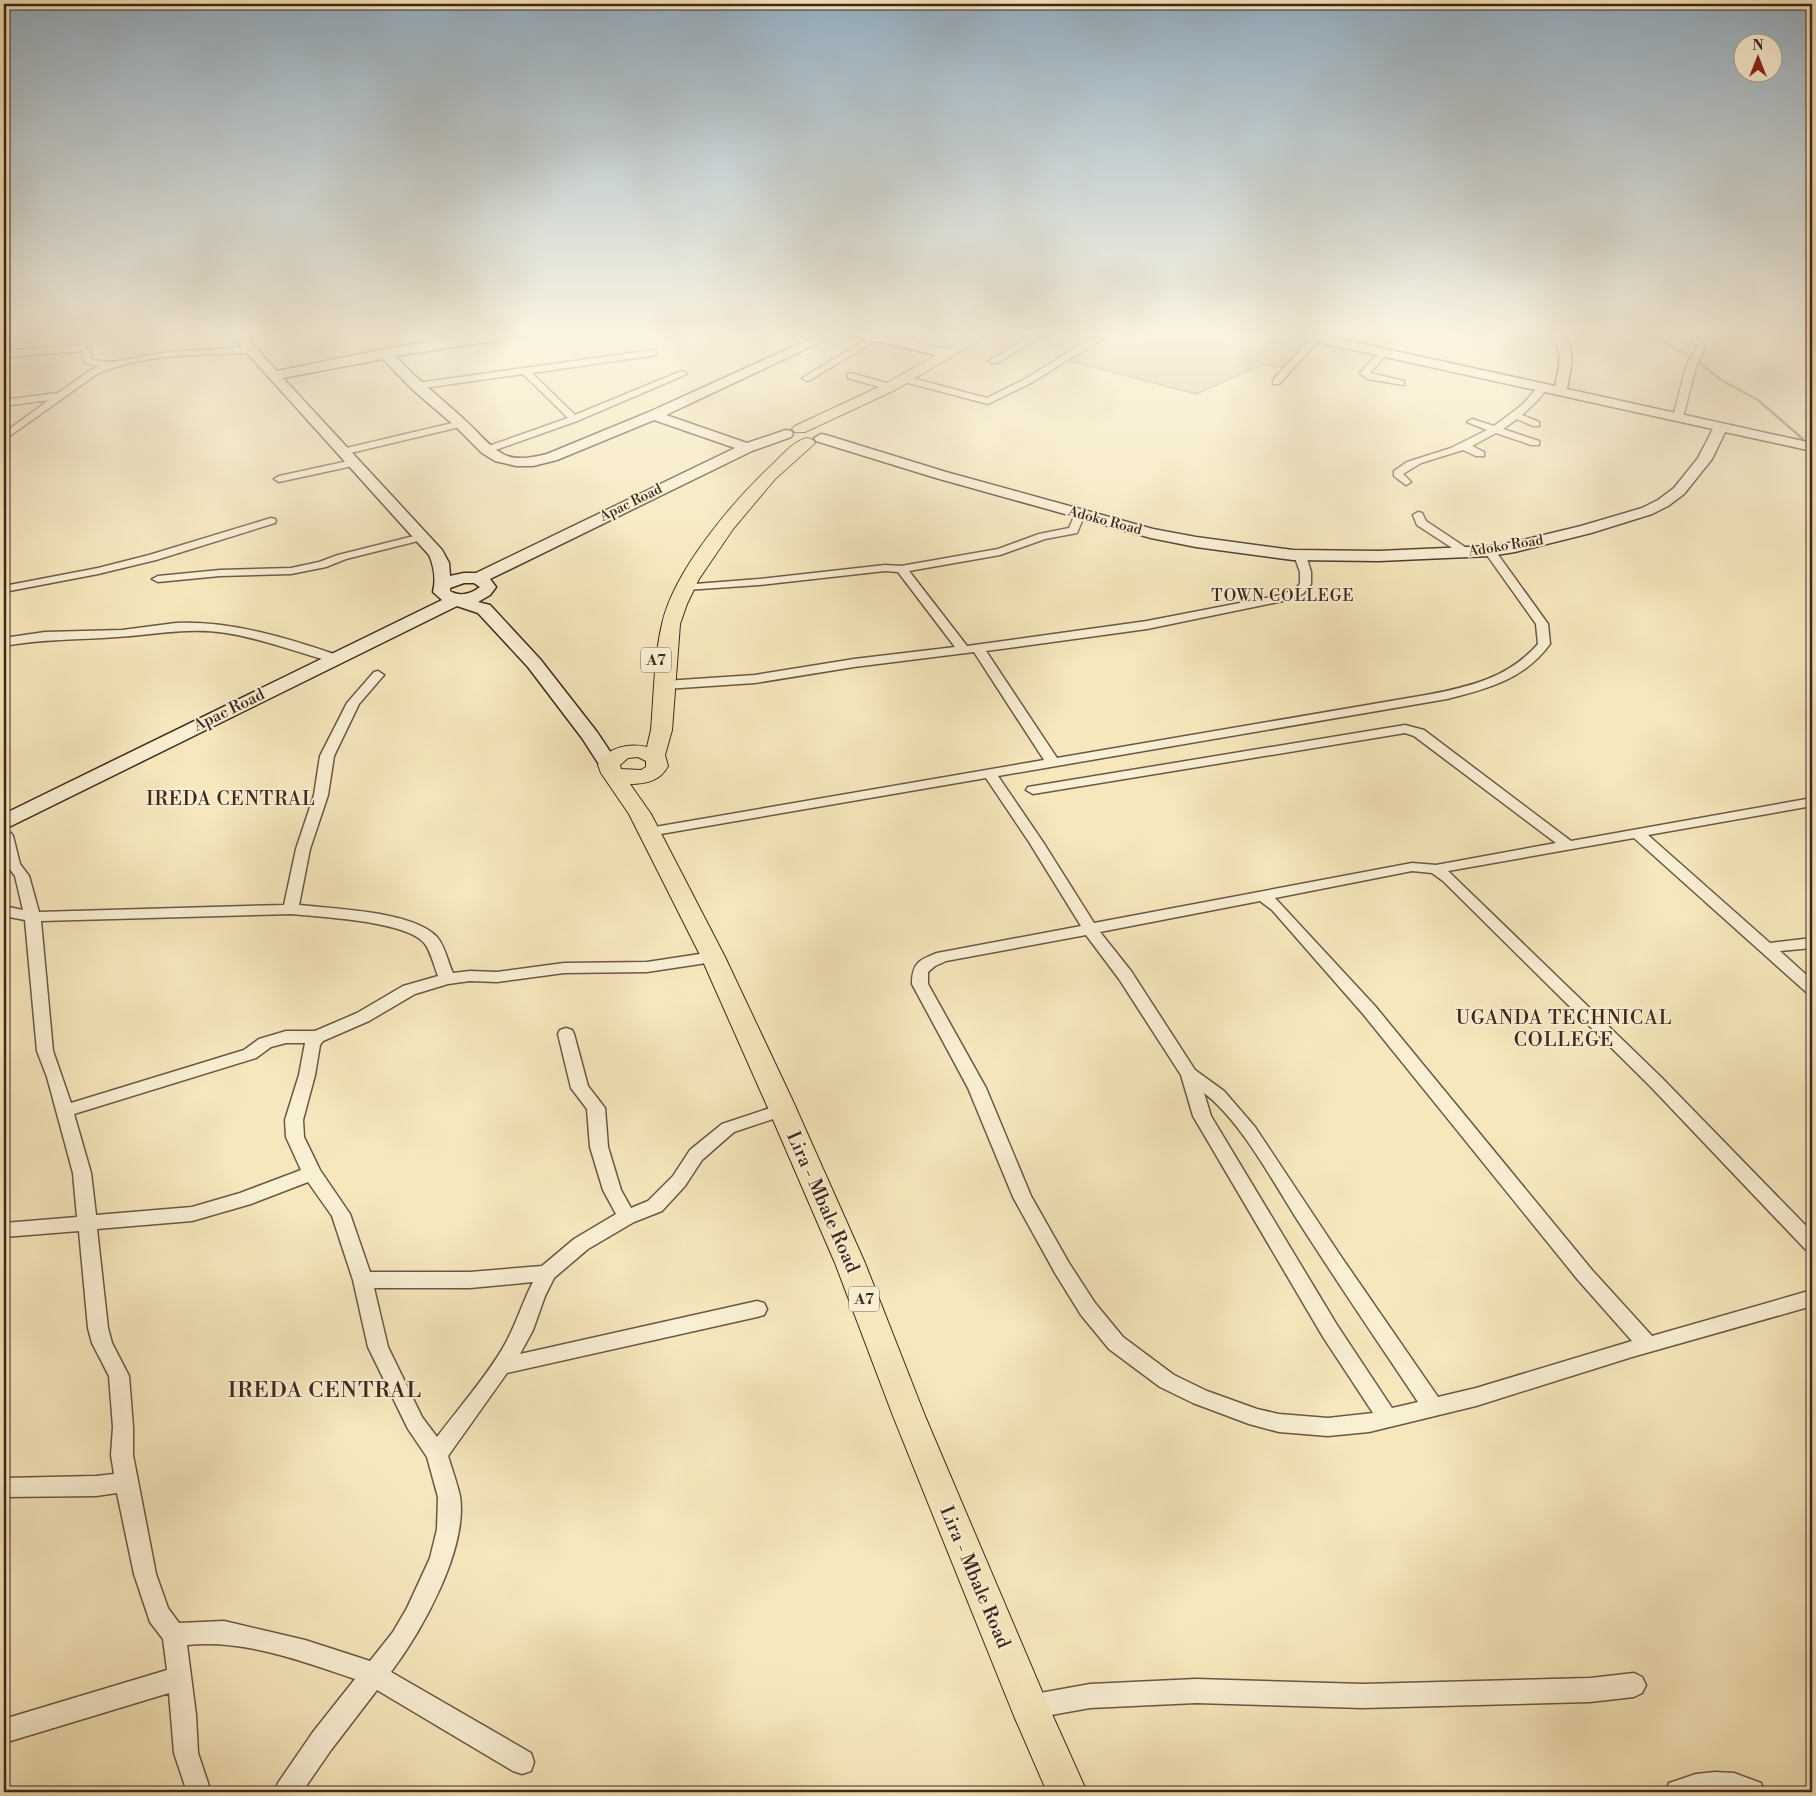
<svg xmlns="http://www.w3.org/2000/svg" width="1816" height="1796" font-family="'Libre Bodoni',serif">
  <rect width="100%" height="100%" fill="#f6e7bc"/>
  <filter id="stains"><feTurbulence type="fractalNoise" baseFrequency=".004" numOctaves="4"/><feColorMatrix values="0 0 0 0 .2 0 0 0 0 .09 0 0 0 0 .02 0 0 0 .5 -.17"/></filter>
  <radialGradient id="worn" r=".72"><stop offset=".6" stop-color="#630" stop-opacity="0"/><stop offset="1" stop-color="#630" stop-opacity=".3"/></radialGradient>
  <path fill="#d7c6a1" stroke="#8a765f" d="M 1114,332 L 1277,332 L 1313,340 L 1287,368 L 1262,365 L 1196,394 L 1066,360 Z"/>
  <g fill="none" stroke-linecap="round" stroke-linejoin="round">
    <path stroke="#87735c" stroke-width="2.5" d="M 1644,332 L 1691,357
      M 1700,363 L 1721,380 L 1758,400 L 1803,439"/>
    <defs>
      <path id="street" d="M 919,332 L 930,332 L 908,346 L 902,346 L 902,342 Z
        M 1038,332 L 1049,332 L 997,363 L 991,363 L 989,361 Z
        M 1101,332 L 1112,332 L 1031,383 L 988,404 L 901,381 L 899,379 L 904,376 L 987,398 L 1025,379 Z
        M 1684,332 L 1693,332 L 1706,346 L 1696,367 L 1683,417 L 1678,420 L 1673,417 L 1686,367 L 1697,346 Z
        M 875,334 L 879,337 L 878,339 L 810,380 L 807,381 L 802,378 Z
        M 1316,335 L 1319,336 L 1319,340 L 1279,384 L 1273,384 L 1273,380 L 1313,336 Z
        M 83,345 L 91,350 L 92,360 L 112,362 L 169,352 L 250,347 L 254,350 L 250,353 C 199,355 145,353 97,374 L 4,440 L 4,433 L 49,400 L 4,406 L 4,400 L 58,393 L 91,370 L 100,366 L 86,364 L 82,356 L 82,351 L 4,357 L 4,351 Z
        M 653,350 L 657,353 L 656,355 L 532,373 L 575,415 L 679,372 L 682,371 L 687,374 L 577,421 L 487,453 L 482,450 L 483,448 L 568,418 L 523,374 L 417,389 L 412,386 L 417,383 Z
        M 1384,350 L 1388,353 L 1370,373 L 1404,381 L 1404,385 L 1367,379 L 1360,373 L 1381,351 Z
        M 851,373 L 893,385 L 895,387 L 890,390 L 848,378 L 848,374 Z
        M 1542,385 L 1547,388 L 1538,400 L 1522,415 L 1539,422 L 1539,426 L 1533,426 L 1517,419 L 1503,429 L 1539,441 L 1539,445 L 1531,445 L 1496,433 L 1472,446 L 1484,452 L 1484,456 L 1476,456 L 1463,450 L 1421,463 L 1403,474 L 1411,482 L 1406,485 L 1394,476 L 1394,471 L 1407,462 L 1451,448 L 1487,430 L 1467,422 L 1472,419 L 1494,426 L 1522,405 L 1539,386 Z
        M 461,421 L 464,422 L 464,426 L 342,455 L 337,452 L 338,450 Z
        M 353,460 L 358,463 L 357,465 L 279,482 L 274,479 L 279,476 Z
        M 1080,511 L 1085,514 L 1077,533 L 1045,539 L 1000,555 L 909,571 L 967,646 L 1147,621 L 1281,595 L 1295,589 L 1300,584 L 1300,572 L 1294,555 L 1300,552 L 1306,555 L 1311,572 L 1311,584 L 1303,594 L 1283,601 L 1147,629 L 986,651 L 1057,758 L 1426,695 C 1469,687 1508,678 1538,644 L 1536,624 L 1484,551 L 1490,548 L 1494,549 L 1548,624 L 1550,644 C 1525,679 1487,689 1447,699 L 998,776 L 1043,842 L 1094,923 L 1412,863 L 1436,865 L 1556,843 L 1414,736 L 1405,733 L 1033,794 L 1026,790 L 1028,787 L 1405,725 L 1424,730 L 1571,841 L 1812,798 L 1812,806 L 1648,835 L 1770,943 L 1812,938 L 1812,948 L 1780,951 L 1812,980 L 1812,993 L 1806,992 L 1634,838 L 1448,871 L 1662,1078 L 1812,1232 L 1812,1251 L 1805,1249 L 1650,1086 L 1443,881 L 1432,873 L 1412,871 L 1275,898 L 1375,1006 L 1592,1270 L 1652,1336 L 1812,1290 L 1812,1306 L 1632,1357 L 1476,1406 L 1369,1432 L 1328,1436 L 1279,1432 L 1249,1424 L 1193,1403 L 1160,1387 L 1109,1349 L 1081,1315 L 1055,1273 L 1013,1197 L 968,1088 L 912,984 C 912,963 919,960 937,953 L 1081,926 L 1029,842 L 986,778 L 649,836 L 644,835 L 642,832 L 644,829 L 649,828 L 1044,760 L 974,652 L 854,667 L 755,683 L 665,689 L 659,685 L 665,681 L 755,675 L 854,659 L 955,647 L 898,572 L 885,571 L 759,585 L 686,590 L 682,589 L 680,587 L 682,585 L 759,579 L 885,565 L 901,566 L 998,549 L 1039,534 L 1069,528 L 1075,514 ZM 1260,901 L 1272,910 L 1363,1014 L 1578,1280 L 1632,1341 L 1476,1388 L 1438,1397 L 1340,1255 L 1255,1127 L 1224,1091 L 1195,1070 L 1131,971 L 1100,932 ZM 1086,935 L 1119,979 L 1181,1075 L 1193,1116 L 1323,1337 L 1373,1413 L 1328,1418 L 1279,1414 L 1257,1409 L 1207,1391 L 1174,1375 L 1123,1337 L 1095,1303 L 1069,1263 L 1031,1196 L 986,1088 L 928,984 L 928,972 L 935,966 L 946,961 ZM 1204,1093 C 1241,1121 1273,1182 1298,1221 C 1337,1282 1378,1342 1418,1402 L 1392,1408 L 1337,1325 L 1211,1116 Z
        M 1418,512 L 1422,513 L 1426,521 L 1471,551 L 1473,553 L 1471,555 L 1463,555 L 1417,525 L 1413,515 Z
        M 271,518 L 275,519 L 276,521 L 275,523 L 156,560 L 98,574 L 4,592 L 4,586 L 98,568 L 149,555 Z
        M 422,534 L 426,535 L 427,537 L 426,539 L 346,559 L 326,567 L 291,574 L 220,576 L 158,582 L 152,579 L 158,576 L 220,570 L 291,568 L 319,562 L 338,555 Z
        M 176,623 C 233,621 287,638 340,656 L 342,659 L 336,663 C 299,653 264,639 226,633 C 187,627 155,635 117,637 C 79,640 42,639 4,646 L 4,638 L 45,632 L 122,630 Z
        M 378,671 L 384,675 L 359,704 L 334,756 L 328,795 L 310,849 L 299,905 C 334,909 413,911 437,937 C 445,946 448,963 453,973 L 470,971 L 497,972 L 564,963 L 647,962 L 713,952 L 719,953 L 721,957 L 719,961 L 713,962 L 647,972 L 564,973 L 497,982 L 470,981 L 448,984 L 415,994 L 369,1021 L 323,1041 L 320,1045 L 315,1075 L 303,1120 L 304,1137 L 320,1170 L 350,1214 L 370,1272 L 470,1272 L 542,1266 L 574,1239 L 616,1214 L 603,1190 L 590,1147 L 587,1109 L 571,1088 L 558,1034 L 560,1030 L 566,1028 L 572,1030 L 574,1034 L 588,1086 L 605,1108 L 608,1147 L 621,1190 L 631,1208 L 648,1201 L 673,1176 L 690,1150 L 722,1124 L 782,1104 L 788,1106 L 791,1110 L 788,1114 L 734,1132 L 702,1160 L 685,1186 L 662,1211 L 634,1222 L 588,1249 L 554,1278 L 545,1296 L 533,1330 L 520,1354 L 757,1301 L 764,1303 L 767,1309 L 764,1315 L 757,1317 L 507,1373 L 448,1456 C 452,1469 457,1483 460,1496 C 468,1549 422,1631 391,1672 L 531,1753 L 534,1762 L 531,1771 L 522,1774 L 513,1771 L 377,1690 L 331,1750 L 302,1792 L 275,1792 L 278,1783 L 313,1732 L 355,1679 C 302,1661 244,1639 187,1645 L 196,1715 L 198,1753 L 211,1792 L 187,1792 L 174,1753 L 169,1693 L 4,1743 L 4,1719 L 167,1670 L 163,1639 L 150,1622 L 134,1574 L 117,1493 L 96,1496 L 4,1497 L 4,1478 L 96,1476 L 114,1474 L 111,1455 L 113,1427 L 109,1376 L 92,1343 L 88,1328 L 79,1231 L 4,1237 L 4,1223 L 77,1217 L 73,1173 L 47,1077 L 37,1051 L 25,920 L 4,916 L 4,906 L 23,910 L 15,876 L 6,864 L 4,832 L 11,833 L 13,836 L 20,864 L 29,876 L 39,912 L 284,905 L 296,849 L 314,795 L 320,756 L 347,703 L 374,672 ZM 291,914 C 320,917 409,921 425,944 C 431,952 434,966 438,976 L 403,986 L 357,1013 L 315,1031 L 286,1031 L 259,1039 L 244,1050 L 71,1103 L 53,1051 L 41,921 ZM 286,1043 L 305,1043 L 299,1075 L 285,1120 L 286,1137 L 301,1170 L 240,1193 L 192,1207 L 96,1215 L 91,1173 L 74,1114 L 256,1058 L 271,1047 ZM 308,1182 L 332,1216 L 353,1280 L 368,1347 L 408,1429 L 427,1457 L 438,1497 L 437,1529 L 430,1558 L 407,1608 L 393,1632 L 370,1661 L 305,1640 L 224,1621 L 179,1623 L 168,1608 L 156,1574 L 133,1455 L 133,1427 L 129,1376 L 112,1343 L 108,1328 L 97,1229 L 192,1221 L 251,1204 ZM 533,1282 C 522,1303 516,1325 504,1346 C 487,1376 458,1409 437,1437 L 422,1417 L 388,1347 L 374,1288 L 470,1288 Z
        M 1634,1673 L 1642,1677 L 1646,1685 L 1642,1693 L 1634,1697 L 1590,1702 L 1363,1708 L 1196,1703 L 1090,1708 L 1029,1719 L 1021,1715 L 1017,1707 L 1021,1699 L 1029,1695 L 1090,1684 L 1196,1679 L 1363,1684 L 1590,1678 Z
        M 1715,1772 L 1734,1773 L 1761,1783 L 1764,1792 L 1666,1792 L 1669,1783 L 1696,1774 Z"/>
      <path id="secondary" d="M 228,332 L 241,332 L 277,371 C 359,355 450,332 533,332 L 527,336 L 395,356 C 418,380 443,400 467,422 C 479,433 490,448 505,455 C 518,461 534,457 547,454 L 649,412 L 825,332 L 842,332 L 666,415 L 747,443 L 786,430 L 791,431 L 793,434 L 791,437 L 752,451 L 490,579 L 496,587 L 490,595 L 478,602 L 490,605 L 540,659 L 597,732 L 619,765 L 616,769 L 609,771 L 602,769 L 582,738 L 528,667 L 478,613 L 457,606 L 11,826 L 4,828 L 4,814 L 442,600 L 433,592 C 436,580 434,566 429,555 ZM 383,359 L 412,389 L 456,427 L 482,453 L 495,461 L 516,466 L 533,466 L 557,460 L 654,420 L 735,448 L 476,573 L 464,573 L 450,576 L 449,563 L 442,550 L 283,378 ZM 464,583 L 474,583 L 480,587 C 471,594 460,597 450,591 L 450,588 Z
        M 848,332 L 871,332 L 953,351 L 955,354 L 949,358 L 850,335 Z
        M 1284,332 L 1308,332 L 1555,386 C 1560,363 1564,353 1549,332 L 1562,332 C 1576,351 1571,367 1567,389 L 1812,443 L 1812,451 L 1725,432 L 1712,459 L 1684,494 L 1668,506 L 1652,514 L 1591,533 L 1515,552 L 1490,556 L 1379,561 L 1293,560 L 1196,547 L 1151,538 L 936,478 L 816,441 L 814,438 L 821,434 L 826,435 L 946,472 L 1153,529 L 1196,537 L 1293,550 L 1379,551 L 1490,546 L 1515,542 L 1581,526 L 1642,508 L 1658,500 L 1674,488 L 1698,458 L 1713,429 L 1290,336 Z"/>
      <path id="primary" d="M 976,332 L 994,332 L 895,390 L 805,432 L 795,432 L 792,429 L 795,426 L 885,384 Z
        M 807,438 L 813,440 L 815,443 L 775,479 L 733,529 L 699,579 L 687,604 L 680,624 L 672,730 L 665,755 L 668,766 C 660,781 646,784 630,784 L 651,814 L 725,957 L 792,1099 L 865,1263 L 925,1416 L 1047,1703 L 1087,1792 L 1047,1792 L 1014,1716 L 893,1416 L 835,1263 L 764,1099 L 701,957 L 629,814 L 601,773 L 598,765 C 607,747 629,743 647,747 L 651,730 C 654,695 654,658 662,624 C 674,570 734,500 774,463 C 783,454 794,441 807,438 ZM 638,757 L 646,761 L 646,767 L 641,770 L 621,769 L 620,765 L 628,758 Z"/>
    </defs>
    <use href="#street" stroke="#6c5745" stroke-width="3"/>
    <use href="#secondary" stroke="#3e271d" stroke-width="3"/>
    <use href="#primary" stroke="#3e271d" stroke-width="2"/>
    <use href="#street" fill="#f9efd3" fill-rule="evenodd"/>
    <use href="#secondary" fill="#f9efd3" fill-rule="evenodd"/>
    <use href="#primary" fill="#f6e7bc" fill-rule="evenodd"/>
  </g>
  <linearGradient id="sky" x2="0" y2="1"><stop stop-color="#94aec1"/><stop offset="0.57" stop-color="#fbf4e1"/><stop offset="1" stop-color="#fbf4e1" stop-opacity="0"/></linearGradient>
  <rect width="1816" height="584" fill="url(#sky)"/>
  <g text-anchor="middle" dominant-baseline="central" stroke-width="4" stroke-linejoin="round" paint-order="stroke">
    <g font-size="14" fill="#3e271d" stroke="#f9efd3">
      <text transform="translate(631 503) rotate(-26)">Apac Road</text>
      <text transform="translate(1105 521) rotate(15)">Adoko Road</text>
      <text transform="translate(1506 546) rotate(-9)">Adoko Road</text>
    </g>
    <g fill="#f9efd3" stroke="#766354" stroke-width="1">
      <rect x="641" y="647.5" width="30" height="25" rx="4"/>
      <rect x="849" y="1286.5" width="30" height="25" rx="4"/>
    </g>
    <g font-size="15" font-weight="bold" fill="#3e271d">
      <text x="656" y="660">A7</text>
      <text x="864" y="1299">A7</text>
    </g>
    <g font-size="16" letter-spacing="1" fill="#3e271d" stroke="#f9efd3">
      <text x="1283" y="596">TOWN COLLEGE</text>
    </g>
    <g font-size="16" fill="#3e271d" stroke="#f9efd3">
      <text transform="translate(229 710) rotate(-26)">Apac Road</text>
    </g>
    <g font-size="19" letter-spacing="1" fill="#3e271d" stroke="#f9efd3">
      <text x="231" y="799">IREDA CENTRAL</text>
      <text x="1564" y="1018">UGANDA TECHNICAL<tspan x="1564" dy="22">COLLEGE</tspan></text>
    </g>
    <g font-size="19" fill="#3e271d" stroke="#f9efd3">
      <text transform="translate(823 1202) rotate(66)">Lira - Mbale Road</text>
      <text transform="translate(975 1577) rotate(67)">Lira - Mbale Road</text>
    </g>
    <g font-size="22" letter-spacing="1" fill="#3e271d" stroke="#f9efd3">
      <text x="325" y="1390">IREDA CENTRAL</text>
    </g>
  </g>
  <rect width="1816" height="1796" fill="none" stroke="#f6e7bc" stroke-width="20"/>
  <rect x="5" y="5" width="1806" height="1786" fill="none" stroke="#3e271d" stroke-width="2.5"/>
  <rect x="10" y="10" width="1796" height="1776" fill="none" stroke="#3e271d"/>
  <g transform="translate(1758 58)"><circle r="24" fill="#f9efd3" stroke="#ae9f8a"/>
  <path d="M0-4L9 19L0 12L-9 19Z" fill="#8f2418"/>
  <text y="-8" font-size="14" font-weight="bold" text-anchor="middle" fill="#3e271d">N</text>
  </g>
  <rect width="100%" height="100%" filter="url(#stains)"/>
  <rect width="100%" height="100%" fill="url(#worn)"/>
</svg>
